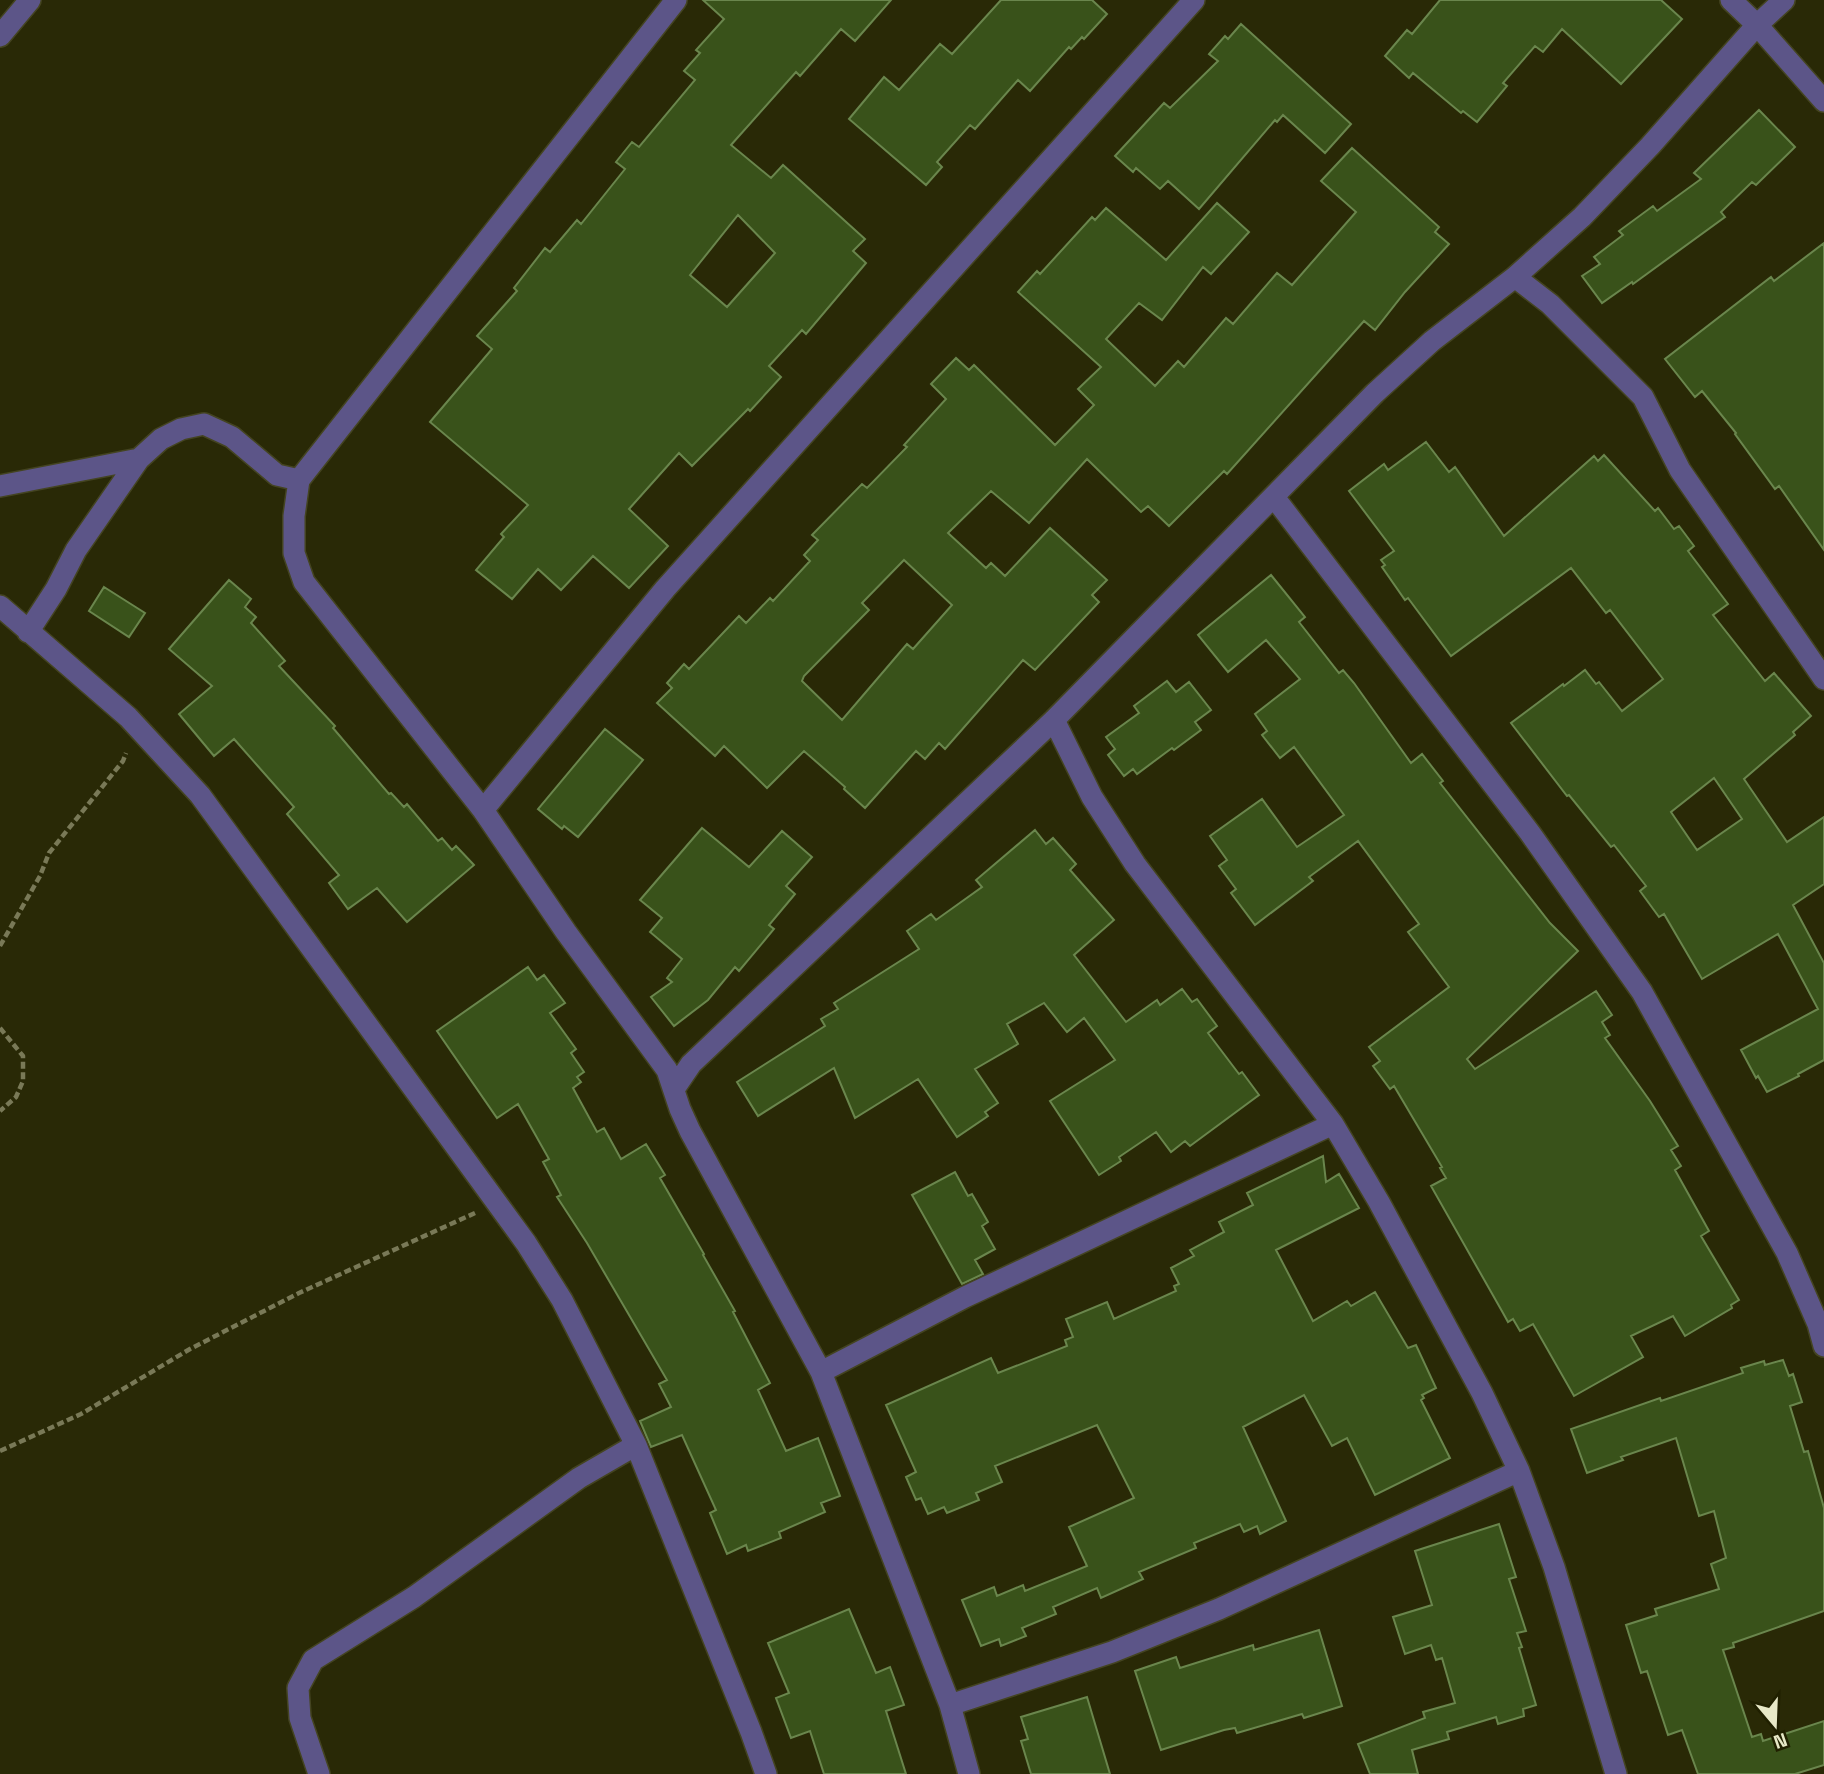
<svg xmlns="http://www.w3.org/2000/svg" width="1824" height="1774" font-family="'Space Grotesk',sans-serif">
  <rect width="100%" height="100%" fill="#292906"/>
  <path fill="#39521a" stroke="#6a864d" stroke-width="2" fill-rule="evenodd" d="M 703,0 L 891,0 L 855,41 L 841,29 L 800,76 L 796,72 L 731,145 L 771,178 L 783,165 L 865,239 L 853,251 L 866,263 L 806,334 L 802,330 L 769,366 L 781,377 L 750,411 L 748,409 L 692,466 L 679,453 L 629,509 L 668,546 L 629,588 L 593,556 L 561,590 L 538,569 L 512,599 L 476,570 L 504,537 L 501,534 L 528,505 L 430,422 L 492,349 L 477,336 L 517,291 L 514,288 L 545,248 L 550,252 L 577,220 L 581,224 L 625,169 L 616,162 L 632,142 L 639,147 L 695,80 L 684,71 L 700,53 L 696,50 L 724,19 ZM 738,215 L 775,253 L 727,307 L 690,275 Z
    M 1001,0 L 1092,0 L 1107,14 L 1084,39 L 1082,37 L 1071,49 L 1069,47 L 1030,91 L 1018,80 L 975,129 L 970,125 L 937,162 L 942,167 L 926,185 L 849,119 L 884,77 L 899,90 L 940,44 L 952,54 Z
    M 1440,0 L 1661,0 L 1682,19 L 1621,84 L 1562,29 L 1543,52 L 1535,46 L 1503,83 L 1507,86 L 1477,122 L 1463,111 L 1461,113 L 1413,73 L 1409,78 L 1385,56 L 1407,30 L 1412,34 Z
    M 1241,24 L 1351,124 L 1325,153 L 1283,115 L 1277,122 L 1275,120 L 1199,209 L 1168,181 L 1160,189 L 1136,168 L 1133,172 L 1115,156 L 1164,103 L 1170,108 L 1218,61 L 1209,54 L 1225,36 L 1228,39 Z
    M 1759,110 L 1795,147 L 1756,185 L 1752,182 L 1721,212 L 1725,217 L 1633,284 L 1632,282 L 1602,303 L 1582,276 L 1600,264 L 1594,257 L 1623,235 L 1619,231 L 1653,206 L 1657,211 L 1701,179 L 1694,173 Z
    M 1352,148 L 1439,227 L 1435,232 L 1449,244 L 1405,292 L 1375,330 L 1364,321 L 1227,474 L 1224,471 L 1169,526 L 1148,506 L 1141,512 L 1087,459 L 1029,523 L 991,491 L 948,533 L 986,568 L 991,563 L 1005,576 L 1050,528 L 1107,580 L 1092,595 L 1099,602 L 1035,670 L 1023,660 L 945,749 L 939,743 L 925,759 L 916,751 L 865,808 L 844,789 L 845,787 L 804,751 L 767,788 L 724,746 L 715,756 L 657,703 L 672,688 L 667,683 L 684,664 L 689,669 L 739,616 L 746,623 L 770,598 L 773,601 L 810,561 L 804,555 L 818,540 L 812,535 L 862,484 L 867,488 L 907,447 L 904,445 L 946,399 L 931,384 L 956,358 L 969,370 L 974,365 L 1055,445 L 1094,405 L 1078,389 L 1101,367 L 1018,292 L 1037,271 L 1040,274 L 1092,217 L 1095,220 L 1106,208 L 1166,260 L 1217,203 L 1249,232 L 1211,274 L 1203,267 L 1162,320 L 1139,303 L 1106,339 L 1155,386 L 1178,361 L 1184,367 L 1226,318 L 1233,324 L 1277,273 L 1292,285 L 1356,212 L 1321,181 ZM 904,560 L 952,605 L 913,649 L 907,644 L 842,720 L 802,681 L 804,676 L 869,610 L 862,603 Z
    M 1824,243 L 1824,550 L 1779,486 L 1775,489 L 1735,434 L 1736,433 L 1702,391 L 1695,397 L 1665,359 L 1771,277 L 1774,281 Z
    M 1426,442 L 1449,472 L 1455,467 L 1504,536 L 1594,456 L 1598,461 L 1604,455 L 1655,511 L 1658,508 L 1674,529 L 1679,526 L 1694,546 L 1688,551 L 1728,604 L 1713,615 L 1765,681 L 1774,673 L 1811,716 L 1793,732 L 1795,735 L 1744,779 L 1787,842 L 1824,817 L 1824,884 L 1793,905 L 1824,963 L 1824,1060 L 1798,1074 L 1799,1076 L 1767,1092 L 1758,1076 L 1756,1078 L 1741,1050 L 1818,1009 L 1778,934 L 1702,979 L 1664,914 L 1659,917 L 1640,891 L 1646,886 L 1614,845 L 1611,847 L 1569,795 L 1567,796 L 1511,723 L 1563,684 L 1564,686 L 1585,670 L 1596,684 L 1599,682 L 1622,711 L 1663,679 L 1610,610 L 1606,613 L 1571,568 L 1451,656 L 1408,598 L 1405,600 L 1382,567 L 1385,565 L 1381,560 L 1394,551 L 1349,491 L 1384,464 L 1388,470 ZM 1714,778 L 1742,819 L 1697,850 L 1671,812 Z
    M 1271,575 L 1305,617 L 1299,622 L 1339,673 L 1343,670 L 1354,683 L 1411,763 L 1422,754 L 1443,781 L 1440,783 L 1550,923 L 1578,951 L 1467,1059 L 1475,1069 L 1596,991 L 1612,1015 L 1602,1022 L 1610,1035 L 1605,1038 L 1650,1101 L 1678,1146 L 1671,1150 L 1681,1166 L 1675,1170 L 1709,1231 L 1701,1236 L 1739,1300 L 1731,1305 L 1732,1308 L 1685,1336 L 1673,1316 L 1631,1336 L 1643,1357 L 1574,1396 L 1533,1324 L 1520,1331 L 1513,1319 L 1508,1322 L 1503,1313 L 1431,1186 L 1446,1178 L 1440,1168 L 1442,1167 L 1394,1086 L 1390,1089 L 1373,1066 L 1380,1061 L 1369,1047 L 1449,987 L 1408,932 L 1419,924 L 1358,841 L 1309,877 L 1313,881 L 1255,925 L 1231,893 L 1236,889 L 1219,866 L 1227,860 L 1210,836 L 1262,799 L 1297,847 L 1344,815 L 1294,747 L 1280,758 L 1262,735 L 1267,731 L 1255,714 L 1300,679 L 1266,640 L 1228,672 L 1198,635 Z
    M 229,580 L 251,599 L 245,607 L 256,617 L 251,623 L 285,661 L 279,666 L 335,726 L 333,728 L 389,794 L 391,793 L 404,807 L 407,804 L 438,841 L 442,838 L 452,850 L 456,846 L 474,865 L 407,922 L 377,888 L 348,909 L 329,883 L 339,875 L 287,814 L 294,807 L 234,739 L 214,756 L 179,714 L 212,686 L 169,649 Z
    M 104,587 L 145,613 L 129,637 L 89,611 Z
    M 1167,681 L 1176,692 L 1189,682 L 1211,710 L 1195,722 L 1201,730 L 1174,750 L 1172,748 L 1137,774 L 1133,769 L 1124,776 L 1108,755 L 1115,749 L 1106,737 L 1139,713 L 1134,706 Z
    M 605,729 L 643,760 L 578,837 L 564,826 L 562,829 L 538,809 Z
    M 702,828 L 749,867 L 782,831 L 812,857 L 786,886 L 795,894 L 769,925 L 774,929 L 739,971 L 735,967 L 708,1000 L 674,1026 L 651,997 L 672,982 L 667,978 L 682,959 L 650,932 L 662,918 L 640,900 Z
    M 1035,830 L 1046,844 L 1053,838 L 1076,864 L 1070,870 L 1114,920 L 1074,955 L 1126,1022 L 1157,1000 L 1160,1005 L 1182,989 L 1192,1002 L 1197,999 L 1217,1026 L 1208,1033 L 1239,1074 L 1242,1072 L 1259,1095 L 1190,1146 L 1185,1141 L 1171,1152 L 1156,1132 L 1119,1157 L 1121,1161 L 1099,1175 L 1050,1101 L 1115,1060 L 1084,1018 L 1067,1032 L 1044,1003 L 1007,1024 L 1018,1044 L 975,1069 L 998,1103 L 985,1112 L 988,1116 L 957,1137 L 918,1079 L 855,1118 L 834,1068 L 758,1116 L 737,1082 L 825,1026 L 821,1019 L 838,1009 L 834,1003 L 919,949 L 907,931 L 931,914 L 936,920 L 982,887 L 976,880 Z
    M 528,967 L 537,980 L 544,975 L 565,1003 L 550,1013 L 576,1049 L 571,1053 L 584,1072 L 577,1077 L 581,1082 L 573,1088 L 597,1132 L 604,1128 L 621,1159 L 646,1144 L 665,1175 L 660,1178 L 704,1254 L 703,1255 L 735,1311 L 733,1312 L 770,1383 L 758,1390 L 786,1451 L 818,1438 L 840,1496 L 821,1503 L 825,1512 L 779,1532 L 781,1538 L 748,1551 L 746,1545 L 727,1554 L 710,1513 L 716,1510 L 682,1435 L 651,1447 L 640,1421 L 671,1407 L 659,1384 L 667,1380 L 587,1243 L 557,1197 L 561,1195 L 543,1162 L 549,1159 L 518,1104 L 497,1118 L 437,1031 Z
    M 1323,1156 L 1326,1182 L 1339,1174 L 1359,1208 L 1276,1250 L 1313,1321 L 1347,1301 L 1351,1306 L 1375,1292 L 1408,1348 L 1416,1345 L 1436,1388 L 1422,1395 L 1424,1398 L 1421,1400 L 1450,1458 L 1375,1495 L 1347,1438 L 1332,1446 L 1304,1395 L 1243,1427 L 1286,1521 L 1260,1534 L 1257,1526 L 1244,1532 L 1240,1524 L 1194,1543 L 1196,1548 L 1139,1572 L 1143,1579 L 1101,1598 L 1097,1588 L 1053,1607 L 1056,1614 L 1022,1628 L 1026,1636 L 1001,1646 L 999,1639 L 981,1646 L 962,1600 L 994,1587 L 997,1596 L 1023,1585 L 1025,1591 L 1087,1566 L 1069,1527 L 1134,1498 L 1097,1425 L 995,1466 L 1002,1482 L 976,1493 L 979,1500 L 947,1513 L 944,1507 L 928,1514 L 921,1498 L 916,1500 L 906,1477 L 916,1472 L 886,1405 L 991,1358 L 998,1373 L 1067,1346 L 1065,1340 L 1073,1337 L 1066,1319 L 1107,1302 L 1114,1319 L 1176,1291 L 1174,1286 L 1179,1284 L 1171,1268 L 1194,1256 L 1190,1250 L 1224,1232 L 1219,1222 L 1253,1205 L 1247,1193 Z
    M 955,1172 L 968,1196 L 972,1194 L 988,1222 L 982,1226 L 995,1249 L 975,1260 L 983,1274 L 962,1284 L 912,1195 Z
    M 1783,1360 L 1789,1376 L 1793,1374 L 1802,1402 L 1790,1406 L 1804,1452 L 1808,1451 L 1824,1508 L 1824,1611 L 1733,1643 L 1734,1647 L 1723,1650 L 1752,1737 L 1761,1734 L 1763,1741 L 1824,1721 L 1824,1765 L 1795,1774 L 1698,1774 L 1682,1730 L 1668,1735 L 1647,1671 L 1641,1673 L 1626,1625 L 1657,1615 L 1655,1609 L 1719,1589 L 1711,1564 L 1726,1558 L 1714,1511 L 1699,1516 L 1676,1438 L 1621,1457 L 1623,1460 L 1587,1473 L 1571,1429 L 1660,1398 L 1661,1401 L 1743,1373 L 1741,1368 L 1764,1361 L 1765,1365 Z
    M 1499,1524 L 1516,1577 L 1509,1579 L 1526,1631 L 1517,1633 L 1522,1647 L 1519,1648 L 1536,1705 L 1523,1709 L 1524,1716 L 1498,1724 L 1496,1717 L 1447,1732 L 1449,1739 L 1412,1750 L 1418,1774 L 1370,1774 L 1358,1744 L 1425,1718 L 1423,1712 L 1455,1703 L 1442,1658 L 1436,1660 L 1431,1645 L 1405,1654 L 1393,1617 L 1432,1605 L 1415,1551 Z
    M 849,1609 L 876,1673 L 890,1667 L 904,1705 L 886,1711 L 906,1774 L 824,1774 L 810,1731 L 791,1738 L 776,1698 L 789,1693 L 768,1643 Z
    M 1319,1630 L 1342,1706 L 1304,1718 L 1302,1714 L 1237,1733 L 1235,1728 L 1224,1730 L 1161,1750 L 1135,1671 L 1176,1657 L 1180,1668 L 1253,1645 L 1254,1650 Z
    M 1087,1697 L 1110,1774 L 1031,1774 L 1021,1741 L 1028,1739 L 1021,1717 Z"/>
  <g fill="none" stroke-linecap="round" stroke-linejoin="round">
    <defs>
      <path id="street" d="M 676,0 L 299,480 L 294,516 L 294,553 L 304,582 L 483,810 L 566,932 L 667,1070 L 680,1109 L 690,1131 L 821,1372 L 950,1705 L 969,1774
        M 1731,0 L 1757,25 L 1824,101
        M 0,36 L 30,0
        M 1515,277 L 1550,304 L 1643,397 L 1680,470 L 1824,679
        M 0,486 L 139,459
        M 1274,497 L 1530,833 L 1642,992 L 1787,1253 L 1818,1324 L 1824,1346
        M 0,606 L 128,717 L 200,795 L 526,1243 L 562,1300 L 636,1445 L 751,1732 L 766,1774
        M 28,632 L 56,589 L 76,550 L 139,459 L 161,439 L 181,429 L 204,424 L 232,437 L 277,475 L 299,480
        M 1054,720 L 1092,797 L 1135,864 L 1333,1124 L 1379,1202 L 1482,1393 L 1519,1471 L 1554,1567 L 1616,1774
        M 483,810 L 665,589 L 1194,0
        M 674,1089 L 691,1064 L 1054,720 L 1375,393 L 1432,341 L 1515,277 L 1582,217 L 1650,146 L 1757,25 L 1784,0
        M 821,1372 L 965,1297 L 1333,1124
        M 950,1705 L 1112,1652 L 1219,1609 L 1519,1471
        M 319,1774 L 300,1718 L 298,1688 L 313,1660 L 414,1597 L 579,1478 L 636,1445"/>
    </defs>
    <use href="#street" stroke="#444421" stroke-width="24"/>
    <path stroke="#797957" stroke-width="4.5" stroke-dasharray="7 3.5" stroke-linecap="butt" d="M 0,946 L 40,876 L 49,853 L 123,761 L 126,753
      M 0,1028 L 23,1056 L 23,1081 L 16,1097 L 0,1111
      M 0,1451 L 81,1414 L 190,1349 L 299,1293 L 475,1213"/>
    <use href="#street" stroke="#5c5588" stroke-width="21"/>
  </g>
  <g transform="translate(1775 1725) rotate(161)" stroke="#202000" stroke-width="5" paint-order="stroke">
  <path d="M0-5L12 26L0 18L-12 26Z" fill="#e7e8c7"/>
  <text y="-10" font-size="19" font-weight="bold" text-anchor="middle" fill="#e7e8c7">N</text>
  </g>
</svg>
